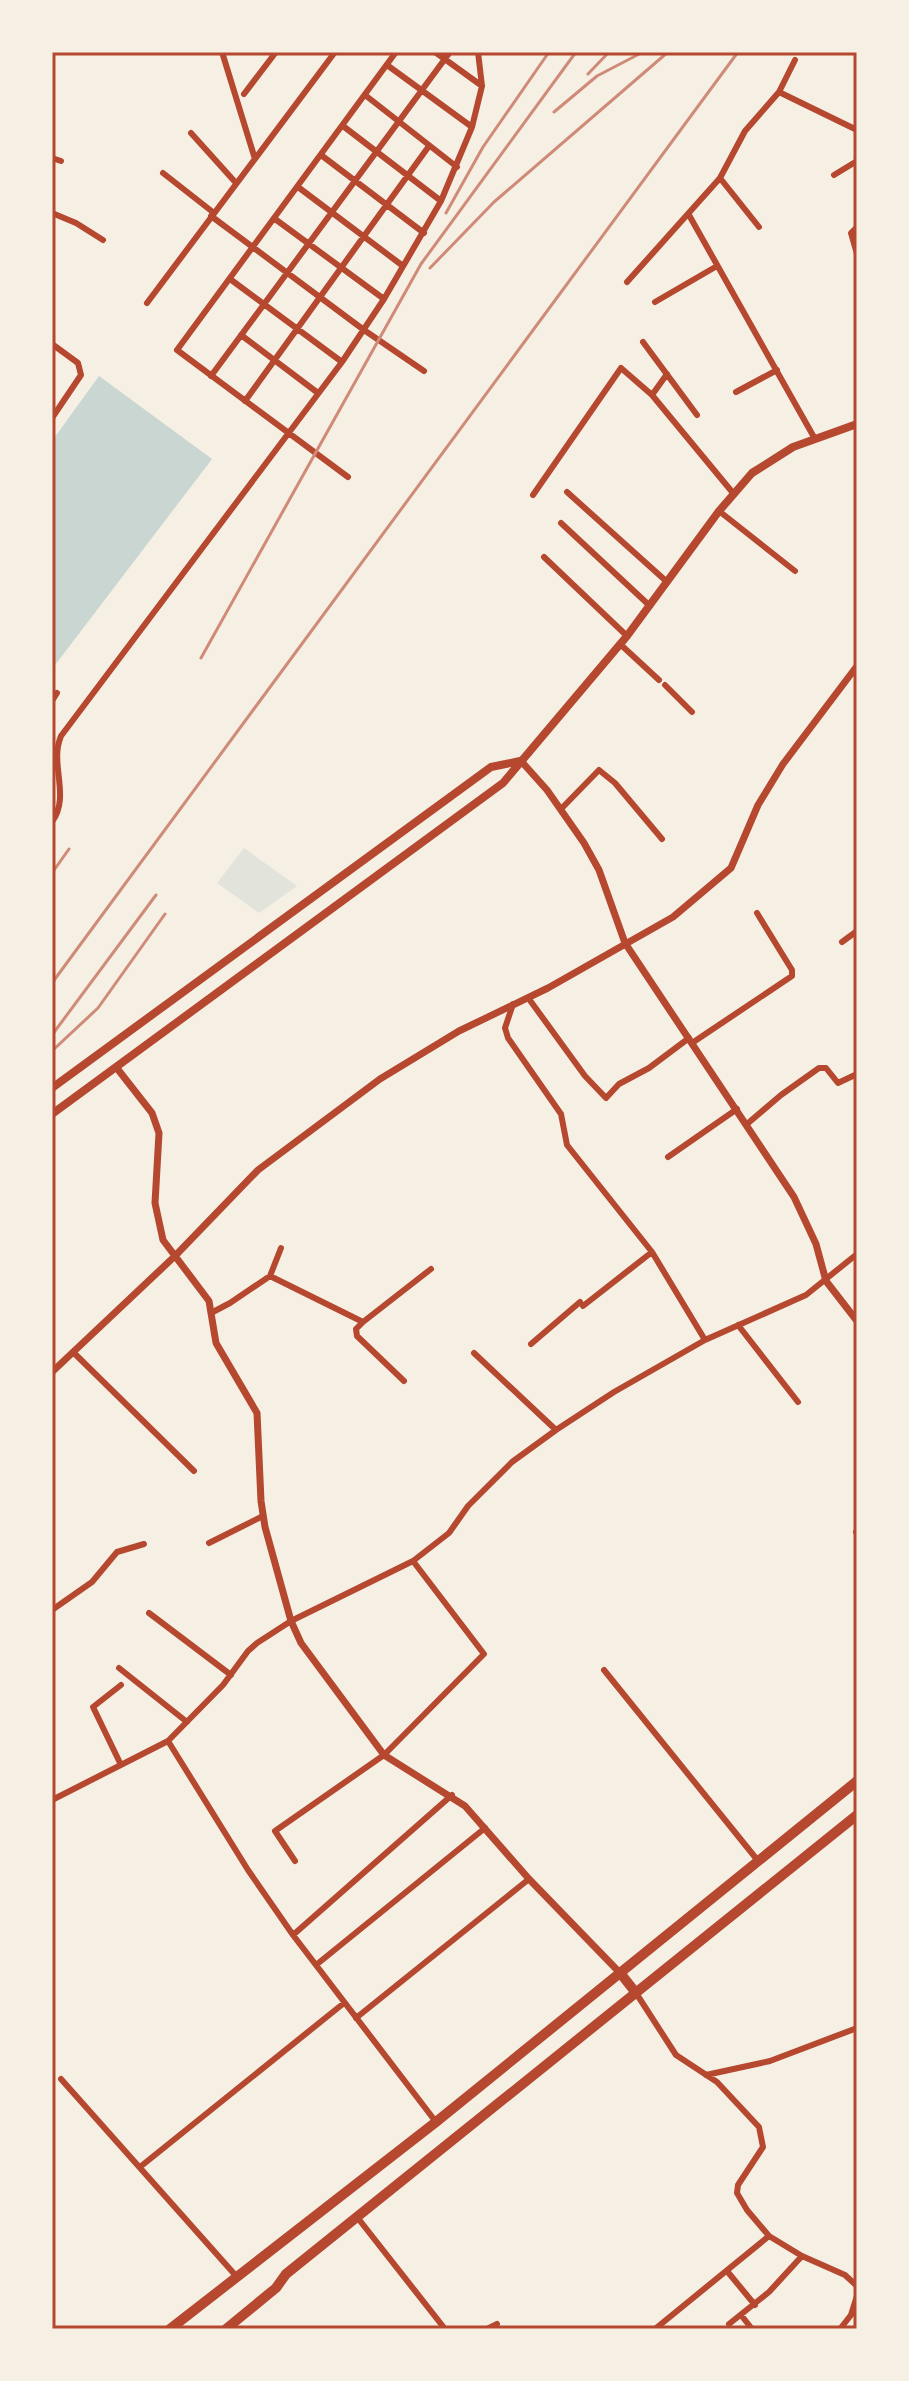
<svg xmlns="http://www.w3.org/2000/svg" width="909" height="2381" font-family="'Noto Serif',serif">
  <rect width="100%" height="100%" fill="#f6efe4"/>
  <path fill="#e2e4dc" d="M 244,848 L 297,886 L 259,913 L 217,883 Z"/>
  <path fill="#c9d6d2" d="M 99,376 L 212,459 L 52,669 L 52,441 Z"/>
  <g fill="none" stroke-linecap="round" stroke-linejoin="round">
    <path stroke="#b5482f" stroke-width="6" d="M 222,52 L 255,159
      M 435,52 L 482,86
      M 387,65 L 472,127
      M 779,92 L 857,130
      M 244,94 L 276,52
      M 365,95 L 457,167
      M 343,126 L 441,201
      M 191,133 L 236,183
      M 321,155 L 424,233
      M 52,158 L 61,161
      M 163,173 L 214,213
      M 834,175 L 857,161
      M 720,178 L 759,227
      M 298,187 L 403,266
      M 52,213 L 76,223 L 103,240
      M 689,215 L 815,439
      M 211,216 L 364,330 L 424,371
      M 275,219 L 384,299
      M 857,227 L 851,233 L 857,254
      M 230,279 L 342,362
      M 627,282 L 720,178 L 745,131 L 779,92 L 795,60
      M 655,302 L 717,266
      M 147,303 L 335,52
      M 241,335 L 318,393
      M 643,342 L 697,415
      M 52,344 L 78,363 L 81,375 L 52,418
      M 211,376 L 450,52
      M 736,392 L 777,370
      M 652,395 L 667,374
      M 245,401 L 429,146
      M 348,477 L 177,350 L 396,52
      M 567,492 L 666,581
      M 533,495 L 621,368 L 652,395 L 733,493
      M 719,511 L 795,571
      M 561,523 L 650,606
      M 544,557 L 627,636
      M 620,644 L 659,680
      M 665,685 L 692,712
      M 52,701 L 57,693
      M 561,809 L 599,770 L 615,783 L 662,839
      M 52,822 C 71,796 49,764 61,736 L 342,362 L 384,299 L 441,201 L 472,127 L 482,86 L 478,52
      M 842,942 L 857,931
      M 529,999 L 585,1076 L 606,1098 L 619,1084 L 649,1068 L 689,1038
      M 513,1004 L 505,1028 L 508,1038 L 561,1114 L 567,1145 L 652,1252 L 705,1340
      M 692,1043 L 792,976 L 792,970 L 757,913
      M 747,1124 L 781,1095 L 819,1068 L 826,1068 L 838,1083 L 857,1074
      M 668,1157 L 737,1109
      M 270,1276 L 281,1248
      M 583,1306 L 652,1252
      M 211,1313 L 230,1303 L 270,1276 L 363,1322 L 431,1269
      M 363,1322 L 356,1329 L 357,1336 L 404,1381
      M 738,1325 L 798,1402
      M 531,1344 L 580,1302
      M 73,1352 L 194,1471
      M 474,1353 L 556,1430
      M 856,1532 L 857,1534
      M 209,1543 L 263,1516
      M 52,1610 L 92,1582 L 117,1552 L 144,1544
      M 149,1613 L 231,1675
      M 119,1668 L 187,1722
      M 604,1670 L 759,1862
      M 168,1741 L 248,1870 L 293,1935 L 436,2122
      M 121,1765 L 93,1707 L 121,1685
      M 52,1800 L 168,1741 L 223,1685 L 248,1651 L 257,1643 L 291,1621 L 413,1561 L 449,1533 L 468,1506 L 512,1462 L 556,1430 L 614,1392 L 705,1340 L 806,1295 L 857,1254
      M 295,1861 L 275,1831 L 384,1755 L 484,1654 L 413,1561
      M 293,1935 L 452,1795
      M 316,1965 L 485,1828
      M 636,1993 L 676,2055 L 717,2082 L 759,2127 L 763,2147 L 738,2185 L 737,2193 L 747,2210 L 769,2236 L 802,2256 L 845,2275 L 857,2286
      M 356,2018 L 529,1879
      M 706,2075 L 770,2061 L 857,2028
      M 61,2079 L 237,2277
      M 140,2167 L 344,2003
      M 357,2217 L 445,2329
      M 727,2271 L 755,2305
      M 741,2315 L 752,2329
      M 729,2324 L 769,2292 L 802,2256
      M 487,2329 L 497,2324
      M 655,2329 L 769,2236
      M 840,2329 L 851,2315 L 857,2296"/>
    <path stroke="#b5482f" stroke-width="7" d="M 521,761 L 547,790 L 584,843 L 599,870 L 625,943 L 794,1197 L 816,1244 L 826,1281 L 857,1321
      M 116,1067 L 152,1113 L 159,1133 L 155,1203 L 163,1240 L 209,1301 L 216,1343 L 257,1413 L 261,1501 L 265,1527 L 291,1621 L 301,1643 L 384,1755 L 465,1806 L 529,1879 L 621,1974
      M 52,1372 L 175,1256 L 258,1170 L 380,1079 L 459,1031 L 548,988 L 673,917 L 731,868 L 758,805 L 783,764 L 857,666"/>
    <path stroke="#b5482f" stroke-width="8" d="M 52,1088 L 491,767 L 520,761
      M 52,1114 L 503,783 L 627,636 L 719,511 L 752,473 L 793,447 L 857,424"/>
    <path stroke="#b5482f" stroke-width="10" d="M 621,1974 L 636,1993
      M 170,2329 L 436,2122 L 857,1781
      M 226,2329 L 276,2288 L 286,2274 L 857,1815"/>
    <path stroke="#cf8b77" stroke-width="3" d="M 700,53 L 701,52
      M 588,74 L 609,52
      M 554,112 L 597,76 L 643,52
      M 446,213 L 483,147 L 549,52
      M 430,268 L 494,202 L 668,52
      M 201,658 L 421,264 L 576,52
      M 52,873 L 69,849
      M 52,983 L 738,52
      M 52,1035 L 156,895
      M 52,1051 L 98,1008 L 165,914"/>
  </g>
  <rect width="909" height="2381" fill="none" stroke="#f6efe4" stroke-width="108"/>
  <rect x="54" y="54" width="801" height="2273" fill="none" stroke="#b5482f" stroke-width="3"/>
</svg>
